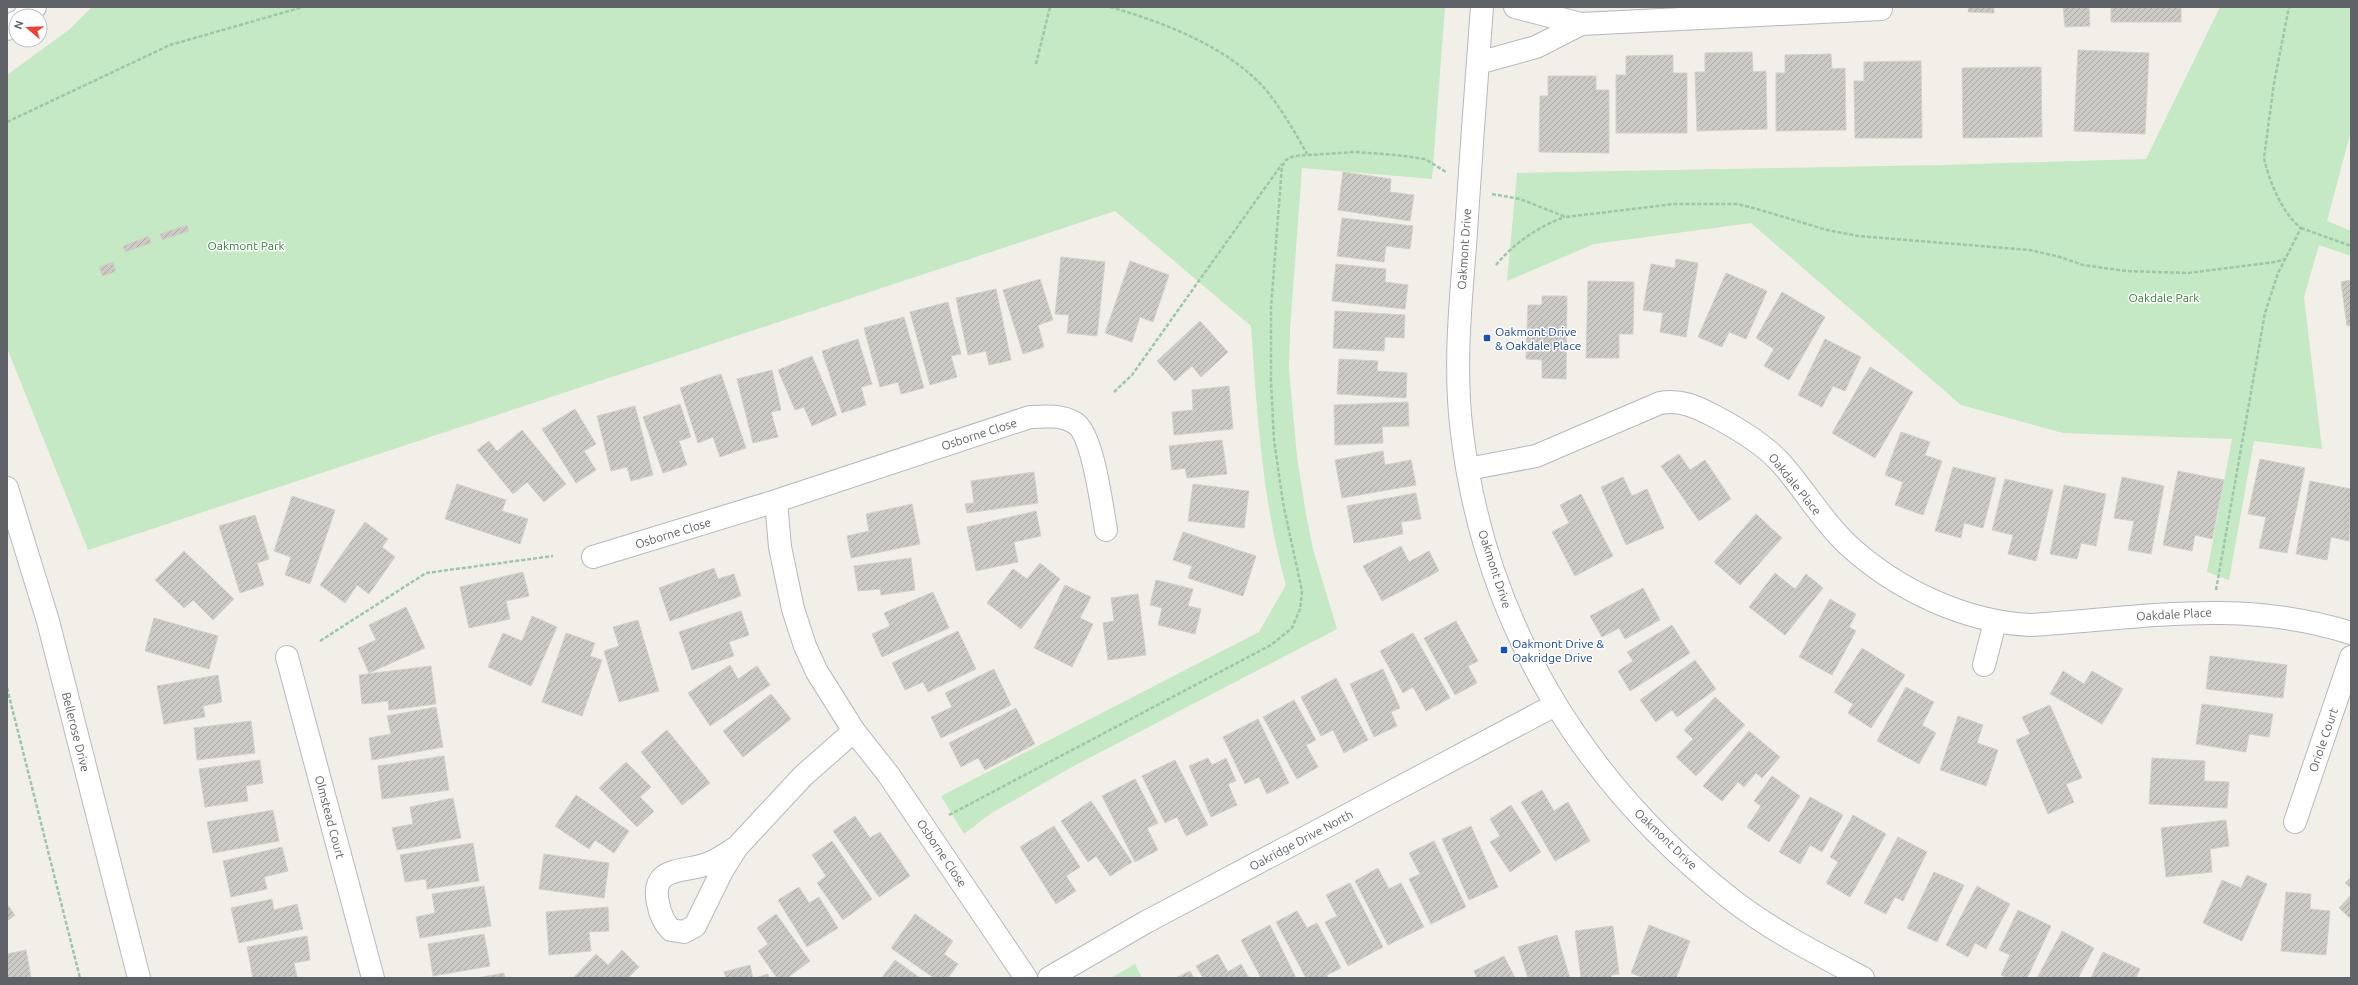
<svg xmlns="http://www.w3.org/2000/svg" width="2358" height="985" font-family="Ubuntu,sans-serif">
  <defs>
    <pattern id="building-hatch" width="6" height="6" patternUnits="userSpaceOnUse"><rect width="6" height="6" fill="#cccac5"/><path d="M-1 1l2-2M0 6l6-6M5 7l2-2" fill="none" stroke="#a9a8a4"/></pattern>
  </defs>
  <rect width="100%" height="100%" fill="#f1efe8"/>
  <path fill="#c5e8c5" d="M 92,7 L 1445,7 L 1432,179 L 1302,168 L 1290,330 L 1289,369 L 1297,457 L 1306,514 L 1313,549 L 1337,629 L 1072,767 L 990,814 L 964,834 L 941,796 L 1259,632 L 1286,585 C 1262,500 1257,413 1251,326 L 1115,211 L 88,550 L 7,348 L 7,75 L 70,29 Z
    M 2220,7 L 2351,7 L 2351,131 L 2327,221 L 2351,231 L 2351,256 L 2319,245 L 2304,297 L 2322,449 L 2254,441 L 2229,580 L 2207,572 L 2232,439 L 2063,433 L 1961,405 L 1751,223 L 1594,244 L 1507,281 L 1517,173 L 1941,165 L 2146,159 Z
    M 1135,964 L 1142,978 L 1111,978 Z"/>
  <path fill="url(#building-hatch)" stroke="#d6d1c6" d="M 1969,7 L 1994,7 L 1994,13 L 1968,12 Z
    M 2063,7 L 2089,7 L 2090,26 L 2065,27 Z
    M 2111,7 L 2181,7 L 2181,22 L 2111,22 Z
    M 2078,50 L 2149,53 L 2145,134 L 2074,131 Z
    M 1752,52 L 1753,72 L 1766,71 L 1767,129 L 1697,131 L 1695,72 L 1705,72 L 1705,53 Z
    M 1831,54 L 1832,69 L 1845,68 L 1846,130 L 1776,131 L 1776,73 L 1785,73 L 1785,55 Z
    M 1673,55 L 1673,73 L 1687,73 L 1687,133 L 1616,133 L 1616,75 L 1626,75 L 1626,56 Z
    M 1921,61 L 1922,138 L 1855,138 L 1854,81 L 1864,81 L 1864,62 Z
    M 2041,67 L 2042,137 L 1963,138 L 1962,68 Z
    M 1548,76 L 1596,76 L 1596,90 L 1609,90 L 1609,153 L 1539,152 L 1540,96 L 1548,96 Z
    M 1343,172 L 1391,179 L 1390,192 L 1414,195 L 1410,221 L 1338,210 Z
    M 1342,218 L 1413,226 L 1410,249 L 1386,246 L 1384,262 L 1337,256 Z
    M 187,225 L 189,231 L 162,240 L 160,234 Z
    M 149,236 L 151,243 L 125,252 L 123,246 Z
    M 1061,257 L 1105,262 L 1097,336 L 1067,333 L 1069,315 L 1055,314 Z
    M 1676,259 L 1698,263 L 1686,337 L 1660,332 L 1663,313 L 1643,310 L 1651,264 L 1675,268 Z
    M 1130,261 L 1169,275 L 1153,322 L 1140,317 L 1132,342 L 1105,333 Z
    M 113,262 L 116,272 L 102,276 L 99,267 Z
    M 1336,264 L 1386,269 L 1385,282 L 1408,285 L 1405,309 L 1332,301 Z
    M 1726,273 L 1767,291 L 1746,339 L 1729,332 L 1722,347 L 1698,337 Z
    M 1040,279 L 1053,320 L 1038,325 L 1044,347 L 1023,354 L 1003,290 Z
    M 2351,280 L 2351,325 L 2347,326 L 2341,282 Z
    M 1588,281 L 1634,282 L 1633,334 L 1619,334 L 1619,358 L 1586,358 Z
    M 996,289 L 1011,360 L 989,365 L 986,351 L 968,355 L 956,298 Z
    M 1782,292 L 1825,317 L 1789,380 L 1764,366 L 1774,349 L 1756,338 Z
    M 1542,296 L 1567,296 L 1566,379 L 1542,378 L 1542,360 L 1526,359 L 1528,305 L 1542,305 Z
    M 948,302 L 961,354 L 951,356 L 957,377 L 930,385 L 910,312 Z
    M 1335,311 L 1405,315 L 1404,338 L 1385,337 L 1384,351 L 1333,348 Z
    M 904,317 L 924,388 L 901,394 L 898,382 L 880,387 L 864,328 Z
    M 1200,321 L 1228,352 L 1201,377 L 1192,366 L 1175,381 L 1157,361 Z
    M 858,339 L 872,384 L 861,387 L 866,405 L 842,413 L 822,351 Z
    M 1825,339 L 1861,357 L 1845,391 L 1833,386 L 1822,407 L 1798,395 Z
    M 812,356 L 837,415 L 812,426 L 804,407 L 795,410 L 778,370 Z
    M 1339,359 L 1378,361 L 1377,371 L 1407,373 L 1406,398 L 1337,394 Z
    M 1870,367 L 1913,392 L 1875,458 L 1832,433 Z
    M 772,370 L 781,410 L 771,412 L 778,437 L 753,443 L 737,379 Z
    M 721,374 L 746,448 L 720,457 L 713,437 L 698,443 L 680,388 Z
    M 1229,386 L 1233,429 L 1174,435 L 1172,412 L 1193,410 L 1192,390 Z
    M 1408,402 L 1409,426 L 1382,427 L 1383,443 L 1335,445 L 1334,405 Z
    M 680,404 L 691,437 L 679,441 L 687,465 L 663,473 L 643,417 Z
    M 635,406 L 653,475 L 631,481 L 627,467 L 611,471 L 597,416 Z
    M 575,409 L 596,444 L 584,451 L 596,470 L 576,483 L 542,429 Z
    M 522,430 L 566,484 L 544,502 L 527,482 L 513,494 L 477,450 L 489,441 L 497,451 Z
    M 1901,432 L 1930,442 L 1925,455 L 1942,461 L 1923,515 L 1895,505 L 1903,482 L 1885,475 Z
    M 1222,440 L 1227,474 L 1187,478 L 1185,468 L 1172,470 L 1169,446 Z
    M 1383,451 L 1385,465 L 1411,460 L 1416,485 L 1342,498 L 1335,460 Z
    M 1679,454 L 1690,470 L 1705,460 L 1731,499 L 1699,521 L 1661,466 Z
    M 2260,459 L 2305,468 L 2287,553 L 2259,548 L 2266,517 L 2248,514 Z
    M 1953,467 L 1996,478 L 1983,528 L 1964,523 L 1961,538 L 1935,531 Z
    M 2178,471 L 2224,480 L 2212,539 L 2195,535 L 2192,551 L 2163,545 Z
    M 1034,472 L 1038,503 L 967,513 L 965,504 L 974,503 L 971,481 Z
    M 1623,477 L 1632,496 L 1647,489 L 1664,528 L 1626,545 L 1601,487 Z
    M 2122,477 L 2164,486 L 2151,554 L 2128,550 L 2134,521 L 2114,518 Z
    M 2005,479 L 2053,490 L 2036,561 L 2008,554 L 2013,535 L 1992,530 Z
    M 2310,481 L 2351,489 L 2349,541 L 2331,537 L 2327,560 L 2296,554 Z
    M 457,484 L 506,500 L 502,511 L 528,519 L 520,544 L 445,519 Z
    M 1193,484 L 1249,491 L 1244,528 L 1188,521 Z
    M 2064,485 L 2106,494 L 2096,546 L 2081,543 L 2077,559 L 2050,554 Z
    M 1416,493 L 1421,519 L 1401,522 L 1403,534 L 1354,543 L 1347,506 Z
    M 1581,494 L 1613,556 L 1575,576 L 1552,532 L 1569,523 L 1560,505 Z
    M 292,496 L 335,510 L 310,584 L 285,575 L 291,557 L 274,551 Z
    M 912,504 L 920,544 L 851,558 L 847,536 L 869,531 L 866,514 Z
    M 1036,511 L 1041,536 L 1014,542 L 1018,562 L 976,571 L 967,527 Z
    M 1756,514 L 1782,538 L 1740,585 L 1714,562 Z
    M 255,515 L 269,559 L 257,563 L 264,585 L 240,593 L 219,526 Z
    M 365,522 L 388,539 L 382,547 L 395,557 L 369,594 L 357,585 L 345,603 L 320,585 Z
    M 1183,532 L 1256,556 L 1243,596 L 1188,578 L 1192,566 L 1173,560 Z
    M 1401,546 L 1409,562 L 1429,551 L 1439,571 L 1382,601 L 1363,566 Z
    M 184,551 L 234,599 L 213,620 L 193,600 L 184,608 L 155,580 Z
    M 911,558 L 915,590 L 881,595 L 880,589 L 858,591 L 854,566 Z
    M 1040,563 L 1060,579 L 1021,629 L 987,603 L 1013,569 L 1027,579 Z
    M 714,568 L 718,579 L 734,574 L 741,596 L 670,621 L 659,588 Z
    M 523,572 L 529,596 L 506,601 L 510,619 L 469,628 L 460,587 Z
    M 1775,573 L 1795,589 L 1806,574 L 1823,588 L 1785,635 L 1749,607 Z
    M 1156,580 L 1193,589 L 1188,606 L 1201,609 L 1195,634 L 1158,625 L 1162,608 L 1150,605 Z
    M 1065,585 L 1091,597 L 1080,618 L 1093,624 L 1072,667 L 1034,648 Z
    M 1643,588 L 1660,620 L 1625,639 L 1619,628 L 1602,637 L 1590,616 Z
    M 933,592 L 949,628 L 882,657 L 872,634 L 890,626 L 884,613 Z
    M 1138,594 L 1146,655 L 1108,660 L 1103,623 L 1114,621 L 1111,598 Z
    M 1830,599 L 1856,614 L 1849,627 L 1856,631 L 1832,675 L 1799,657 Z
    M 406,607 L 425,648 L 369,673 L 358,648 L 376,640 L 369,625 Z
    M 741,611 L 749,635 L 729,642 L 734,656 L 692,670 L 679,632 Z
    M 532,616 L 557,627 L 531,686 L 488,667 L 503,633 L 522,641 Z
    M 154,618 L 218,636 L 209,669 L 145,651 Z
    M 638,620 L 659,691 L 619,702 L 604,651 L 619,646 L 613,627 Z
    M 1456,621 L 1478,661 L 1468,666 L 1477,683 L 1455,695 L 1424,638 Z
    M 1672,625 L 1690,653 L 1630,691 L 1618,671 L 1633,661 L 1627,652 Z
    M 958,631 L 976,669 L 928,692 L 923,682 L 905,690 L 892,663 Z
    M 566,633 L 595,643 L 590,656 L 602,660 L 582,716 L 542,702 Z
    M 1413,633 L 1450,698 L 1426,711 L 1413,687 L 1403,693 L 1380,651 Z
    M 1862,648 L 1905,675 L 1871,728 L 1848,713 L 1853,704 L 1834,692 Z
    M 2210,656 L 2287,665 L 2283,698 L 2206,689 Z
    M 1695,660 L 1716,689 L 1677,717 L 1672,710 L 1656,722 L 1640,700 Z
    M 730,665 L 738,679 L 757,666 L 770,685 L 710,726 L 688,693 Z
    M 431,666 L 436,704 L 389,710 L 388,701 L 362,704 L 359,675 Z
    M 994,669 L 1011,705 L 941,738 L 931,717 L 952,707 L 945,693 Z
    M 1383,669 L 1400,708 L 1391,712 L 1397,726 L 1374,737 L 1350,684 Z
    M 2063,671 L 2084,684 L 2092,671 L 2123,689 L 2102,724 L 2050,694 Z
    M 218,675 L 222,702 L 203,706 L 205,717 L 164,724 L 157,686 Z
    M 1336,678 L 1368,740 L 1344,753 L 1333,730 L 1321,736 L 1301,697 Z
    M 1906,687 L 1934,702 L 1922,725 L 1936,733 L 1919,764 L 1877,741 Z
    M 771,694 L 791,719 L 743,757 L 723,731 Z
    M 1715,697 L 1745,725 L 1696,776 L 1676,757 L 1693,739 L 1684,730 Z
    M 1294,700 L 1316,740 L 1306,745 L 1318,767 L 1297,779 L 1263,717 Z
    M 2202,704 L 2273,714 L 2269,737 L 2249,734 L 2246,752 L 2196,744 Z
    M 2050,705 L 2082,778 L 2066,784 L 2074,802 L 2048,814 L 2016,740 L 2030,734 L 2022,717 Z
    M 436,707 L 443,747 L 372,760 L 369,738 L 391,734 L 387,716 Z
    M 1016,708 L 1035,744 L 985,770 L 978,758 L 961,767 L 949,743 Z
    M 1958,716 L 1983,725 L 1977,743 L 1998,750 L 1986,786 L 1940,770 Z
    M 1258,719 L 1289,783 L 1267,794 L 1259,777 L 1245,784 L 1223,737 Z
    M 251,721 L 255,753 L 197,760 L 194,728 Z
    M 667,730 L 710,783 L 682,805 L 641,752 Z
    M 1749,731 L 1780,757 L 1762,778 L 1756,773 L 1744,787 L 1738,782 L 1722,801 L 1703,786 Z
    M 444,756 L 449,790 L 382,799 L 378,766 Z
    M 1208,758 L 1212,765 L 1226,758 L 1236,781 L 1228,784 L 1237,805 L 1211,817 L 1189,766 Z
    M 2152,758 L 2205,761 L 2204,781 L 2229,782 L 2227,808 L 2149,804 Z
    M 260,760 L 263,783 L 246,786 L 248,801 L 205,807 L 199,769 Z
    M 1175,760 L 1208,825 L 1186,836 L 1177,817 L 1165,823 L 1142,776 Z
    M 626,762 L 651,787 L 640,797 L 654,811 L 637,827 L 599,788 Z
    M 1772,776 L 1800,796 L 1769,842 L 1747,827 L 1761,806 L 1754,801 Z
    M 1135,779 L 1158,823 L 1147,828 L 1158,850 L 1135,862 L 1102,796 Z
    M 1542,790 L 1554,811 L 1568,802 L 1590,841 L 1555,861 L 1521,802 Z
    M 576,795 L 629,831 L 614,853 L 595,840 L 589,849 L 555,826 Z
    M 1810,797 L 1843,815 L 1822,852 L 1810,845 L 1800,864 L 1779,852 Z
    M 453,798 L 461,838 L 397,850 L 392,828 L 413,824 L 410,807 Z
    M 1091,801 L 1132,862 L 1110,876 L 1096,856 L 1088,862 L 1061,821 Z
    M 1511,805 L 1541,852 L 1510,872 L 1490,842 L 1500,836 L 1490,819 Z
    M 273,810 L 279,841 L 213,853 L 207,822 Z
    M 1853,815 L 1886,834 L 1850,897 L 1826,883 L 1838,862 L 1830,857 Z
    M 855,816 L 870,838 L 880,832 L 910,876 L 879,897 L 833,831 Z
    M 2226,820 L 2229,846 L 2210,849 L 2212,872 L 2166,877 L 2161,828 Z
    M 1054,826 L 1080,867 L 1066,876 L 1076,891 L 1056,904 L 1020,847 Z
    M 1471,826 L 1498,887 L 1469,900 L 1442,839 Z
    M 1898,837 L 1927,852 L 1903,901 L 1895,897 L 1886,914 L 1864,903 Z
    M 832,841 L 872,899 L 843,920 L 817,883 L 826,876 L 812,855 Z
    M 1434,841 L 1466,907 L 1431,924 L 1409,879 L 1420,874 L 1409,853 Z
    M 473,843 L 479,881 L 427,889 L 426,879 L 405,882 L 400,855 Z
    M 282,847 L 288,871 L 264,877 L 267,889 L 231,897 L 223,861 Z
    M 544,854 L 609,863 L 604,898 L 539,889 Z
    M 1378,868 L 1389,889 L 1401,883 L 1424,927 L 1388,945 L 1355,881 Z
    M 1934,872 L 1964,885 L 1937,942 L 1907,928 Z
    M 2247,875 L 2267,884 L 2242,941 L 2203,923 L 2222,880 L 2241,888 Z
    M 2351,877 L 2351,888 L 2345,883 Z
    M 1350,883 L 1383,947 L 1348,966 L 1325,922 L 1337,916 L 1326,895 Z
    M 484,886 L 491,926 L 420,938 L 416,917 L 435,913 L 432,894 Z
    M 1977,886 L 2010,904 L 1986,949 L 1975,943 L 1968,957 L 1946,945 Z
    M 799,887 L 809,903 L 819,897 L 838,928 L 807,947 L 778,900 Z
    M 2286,892 L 2311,894 L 2310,909 L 2330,911 L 2326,955 L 2281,951 Z
    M 2351,895 L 2351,919 L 2339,908 Z
    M 272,899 L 274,910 L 297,904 L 303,929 L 239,943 L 231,908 Z
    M 7,904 L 15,915 L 7,921 Z
    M 608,907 L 609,931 L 589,932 L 591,951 L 549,955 L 546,912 Z
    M 2018,910 L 2051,926 L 2027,978 L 2008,978 L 2001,975 L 2010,955 L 1999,950 Z
    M 1297,911 L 1307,928 L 1317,923 L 1341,968 L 1327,975 L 1328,978 L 1306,978 L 1276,922 Z
    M 776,914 L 810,961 L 787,978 L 777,978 L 758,951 L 768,944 L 757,928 Z
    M 915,914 L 953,941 L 944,954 L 958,964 L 948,978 L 934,978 L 891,948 Z
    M 1270,925 L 1296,978 L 1261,978 L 1241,940 Z
    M 1649,925 L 1690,941 L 1676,978 L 1644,978 L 1631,973 Z
    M 1613,926 L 1619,974 L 1611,975 L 1611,978 L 1581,978 L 1575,931 Z
    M 2062,931 L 2094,948 L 2078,978 L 2037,978 Z
    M 484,934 L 490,966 L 433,976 L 428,944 Z
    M 1557,935 L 1570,978 L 1528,978 L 1518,947 Z
    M 307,936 L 310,960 L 294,963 L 297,977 L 253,978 L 247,947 Z
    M 26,950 L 31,978 L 7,978 L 7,954 Z
    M 622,950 L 639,967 L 628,978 L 573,978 L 596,954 L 608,965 Z
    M 2103,952 L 2140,969 L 2136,978 L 2091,978 Z
    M 1218,954 L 1228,972 L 1241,964 L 1249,978 L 1203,978 L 1196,966 Z
    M 1504,956 L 1515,978 L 1477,978 L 1474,971 Z
    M 895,960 L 920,978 L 882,978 Z
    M 750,965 L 753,978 L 726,978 L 724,972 Z
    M 1190,971 L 1194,978 L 1176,978 Z
    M 504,973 L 505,978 L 477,978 Z
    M 768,974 L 769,978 L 755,978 Z"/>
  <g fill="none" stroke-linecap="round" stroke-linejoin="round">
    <defs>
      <path id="minor" d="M 1515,7 L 1581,24 L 1881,9
        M 1478,63 L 1536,47 L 1581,24
        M 1468,469 L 1536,456 L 1660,403 C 1680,399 1697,407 1714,416 C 1737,428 1761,442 1779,461 C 1804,488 1821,520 1848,545 C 1897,590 1965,622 2031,625 C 2142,618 2241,598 2351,633
        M 776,501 L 780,547 L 793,609 L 805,646 L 817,672 L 854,731 L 888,774 L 1026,978
        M 593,557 L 776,501 L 1030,417 C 1046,416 1062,415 1075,423 C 1093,434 1102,508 1106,530
        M 287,657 L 373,978
        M 1984,665 L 1995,622
        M 2295,822 L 2351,657
        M 737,847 C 727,853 718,860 707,864 C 684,873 650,865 658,903 C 660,914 663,922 671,930 L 684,932 L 695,926 L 722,871 L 737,847 L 803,776 L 854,731"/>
      <path id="tertiary" d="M 1482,7 C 1476,87 1470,166 1465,246 C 1460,308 1454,371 1462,433 C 1485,623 1582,782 1731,899 C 1772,931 1818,954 1863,978
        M 24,16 L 35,7
        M 7,29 L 16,22
        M 1049,978 L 1146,922 L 1555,705"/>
      <path id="secondary" d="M 7,488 L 48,621 L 139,978"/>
    </defs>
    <use href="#minor" stroke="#b5b8bc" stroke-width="24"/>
    <use href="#tertiary" stroke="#b5b8bc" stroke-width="24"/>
    <use href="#secondary" stroke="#b6babf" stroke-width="24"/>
    <path stroke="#9cc7a9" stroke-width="2.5" stroke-dasharray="4 2" stroke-linecap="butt" d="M 1110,7 C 1163,22 1229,47 1266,90 C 1282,110 1295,132 1307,154
      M 1036,64 L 1050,7
      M 7,122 L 170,45 L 303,7
      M 1492,194 L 1520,199 L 1566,217 L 1674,204 L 1737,204 L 1757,209 L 1827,230 L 1858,236 L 2030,250 L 2060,257 L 2083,265 L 2126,271 L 2188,273 L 2276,262 L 2284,259
      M 2301,228 L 2351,246
      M 1496,265 C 1514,243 1539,226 1565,217
      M 1114,392 L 1132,375 L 1282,164
      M 2216,590 L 2265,313 L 2278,273 L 2301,228 C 2282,213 2269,181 2264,158 L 2274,83 L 2289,7
      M 320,641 L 426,573 L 553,556
      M 7,688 L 80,978
      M 949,815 L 1271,645 L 1292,628 L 1300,609 L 1302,591 L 1283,503 L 1274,440 L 1271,381 L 1271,307 L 1282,166 L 1286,160 L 1294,156 L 1355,152 L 1396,155 L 1425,159 L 1446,172"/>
    <use href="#minor" stroke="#fff" stroke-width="22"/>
    <use href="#tertiary" stroke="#fff" stroke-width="22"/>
    <use href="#secondary" stroke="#fff" stroke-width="22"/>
  </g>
  <g fill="#1a4fb4" stroke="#fff" stroke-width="1.5">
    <rect x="1483" y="334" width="8" height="8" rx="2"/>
    <rect x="1500" y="646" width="8" height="8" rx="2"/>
  </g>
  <g text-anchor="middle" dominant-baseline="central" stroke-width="3" stroke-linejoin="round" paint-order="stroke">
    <g font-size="12" fill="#348238" stroke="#fff">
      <text x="246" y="245">Oakmont Park</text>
      <text x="2164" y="297">Oakdale Park</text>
    </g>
    <g font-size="12" fill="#5f6368" stroke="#fff">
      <text transform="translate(1464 249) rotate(-86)">Oakmont Drive</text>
      <text transform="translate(979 434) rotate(-18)">Osborne Close</text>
      <text transform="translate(1795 484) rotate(51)">Oakdale Place</text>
      <text transform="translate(673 533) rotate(-17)">Osborne Close</text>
      <text transform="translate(1495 569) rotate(72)">Oakmont Drive</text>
      <text transform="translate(2174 614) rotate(-3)">Oakdale Place</text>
      <text transform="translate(76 732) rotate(76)">Bellerose Drive</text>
      <text transform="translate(2323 740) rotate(-71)">Oriole Court</text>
      <text transform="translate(330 817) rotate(75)">Olmstead Court</text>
      <text transform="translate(1666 839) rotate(44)">Oakmont Drive</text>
      <text transform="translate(1301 840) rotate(-28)">Oakridge Drive North</text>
      <text transform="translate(942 853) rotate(56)">Osborne Close</text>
    </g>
    <g font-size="12" fill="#164399" stroke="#fff" text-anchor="start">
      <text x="1495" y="331">Oakmont Drive<tspan x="1495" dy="14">&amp; Oakdale Place</tspan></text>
      <text x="1512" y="643">Oakmont Drive &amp;<tspan x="1512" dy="14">Oakridge Drive</tspan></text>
    </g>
  </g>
  <rect width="2358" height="985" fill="none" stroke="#5f6368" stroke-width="16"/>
  <g transform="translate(28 28) rotate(289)"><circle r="19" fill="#ffffff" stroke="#bfc1c3"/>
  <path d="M0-3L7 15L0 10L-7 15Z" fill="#ea4335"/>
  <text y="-6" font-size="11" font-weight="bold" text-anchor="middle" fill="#5f6368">N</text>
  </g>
</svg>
